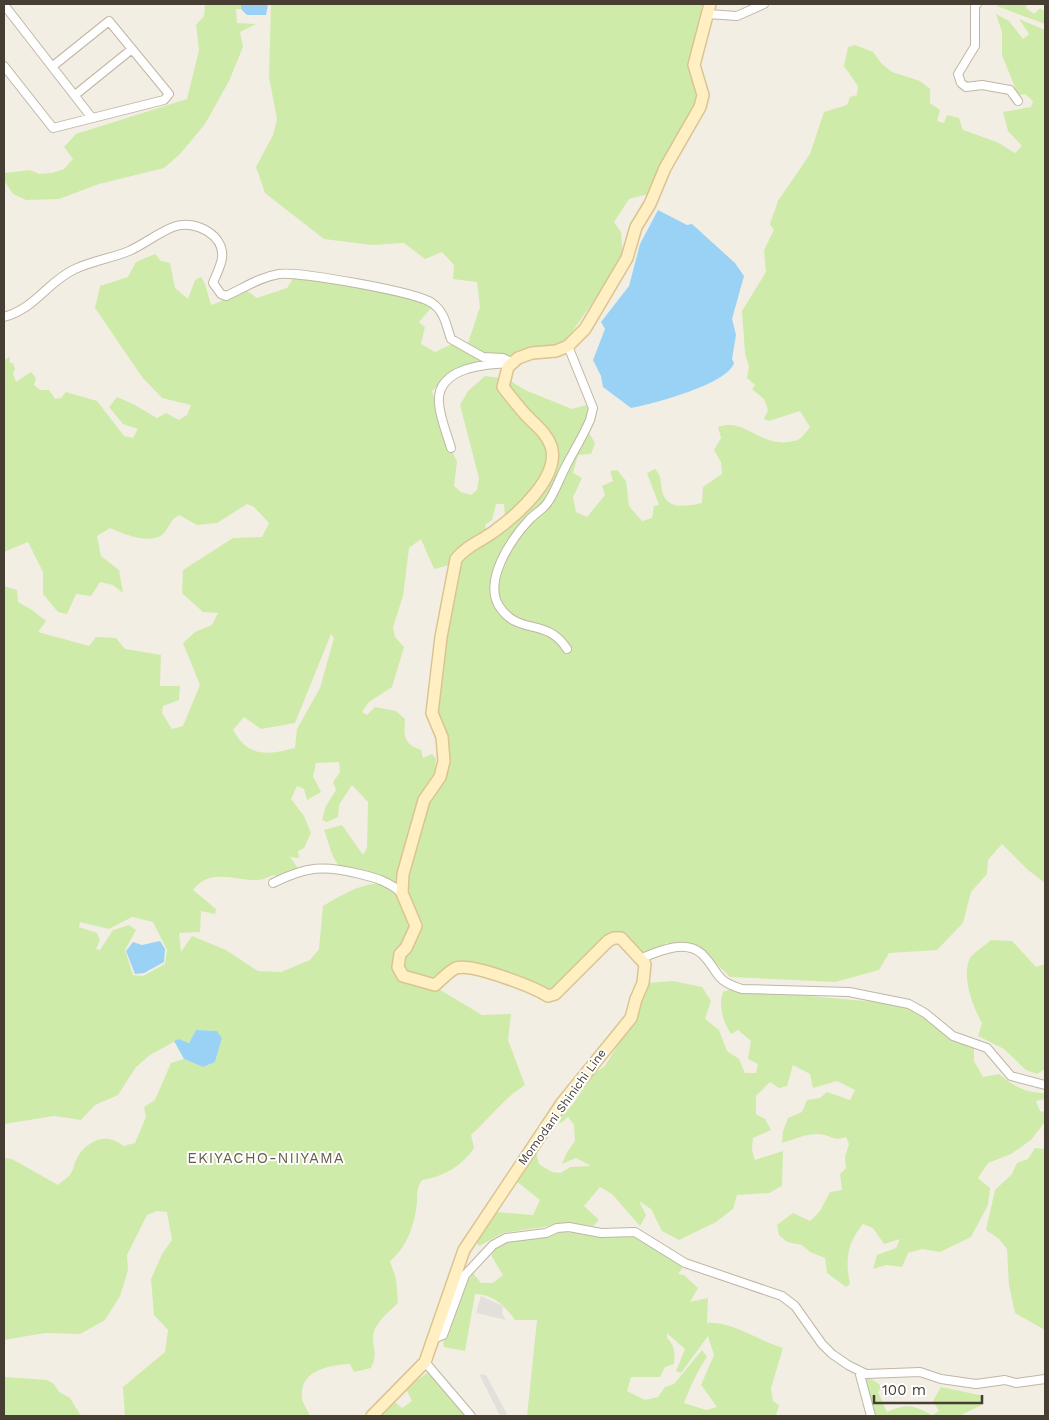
<svg xmlns="http://www.w3.org/2000/svg" width="1049" height="1420" font-family="'Work Sans',sans-serif">
  <rect width="100%" height="100%" fill="#f3eee4"/>
  <path fill="#ceeba9" fill-rule="evenodd" d="M 205,4 L 241,4 L 241,9 L 236,9 L 237,23 L 256,24 L 240,32 L 243,47 L 229,81 L 205,124 L 180,154 L 164,168 L 99,184 L 59,199 L 26,200 L 13,194 L 5,182 L 5,173 L 30,170 L 39,174 L 52,173 L 64,169 L 73,159 L 64,147 L 76,134 L 187,99 L 199,50 L 196,25 L 204,16 Z
    M 271,4 L 705,4 L 694,111 L 648,194 L 629,199 L 614,222 L 621,232 L 623,259 L 567,339 L 556,348 L 529,351 L 509,357 L 487,355 L 467,346 L 480,307 L 477,282 L 453,279 L 454,265 L 442,252 L 425,259 L 404,243 L 372,245 L 324,239 L 265,193 L 256,167 L 273,135 L 277,119 L 269,77 Z
    M 998,4 L 1027,4 L 1026,8 L 1034,14 L 1040,8 L 1045,12 L 1045,24 L 997,6 Z
    M 996,14 L 1009,21 L 1023,39 L 1029,34 L 1019,19 L 1045,30 L 1045,883 L 1028,870 L 1002,844 L 988,860 L 987,874 L 971,892 L 963,923 L 937,950 L 889,953 L 879,970 L 835,982 L 730,977 C 716,961 688,943 666,943 L 648,957 L 622,933 L 607,936 L 549,994 L 521,978 L 468,966 L 453,966 L 433,983 L 405,975 L 400,965 L 421,926 L 406,891 L 405,877 L 417,820 L 425,804 L 441,783 L 447,767 L 444,734 L 434,713 L 440,662 L 444,659 L 442,642 L 454,591 L 459,579 L 457,564 L 467,552 L 509,527 L 514,517 L 505,517 L 504,504 L 496,504 L 492,520 L 485,525 L 487,533 L 462,546 L 450,565 L 434,569 L 421,539 L 409,548 L 403,596 L 393,627 L 395,637 L 404,647 L 392,687 L 369,702 L 362,712 L 367,715 L 375,707 L 396,711 L 405,719 C 404,736 403,744 421,750 L 423,758 L 432,754 L 436,759 L 435,767 L 440,769 L 414,817 L 402,873 L 402,889 C 379,865 348,886 335,860 C 330,851 328,840 324,830 L 342,825 L 363,855 L 367,848 L 368,802 L 352,785 L 339,805 L 338,817 L 327,822 L 322,820 L 326,806 L 336,790 L 333,782 L 340,772 L 339,762 L 316,763 L 313,776 L 321,792 L 307,800 L 304,789 L 297,786 L 291,799 L 304,816 L 311,833 L 304,848 L 298,851 L 299,858 L 290,857 L 298,868 L 289,879 L 273,875 C 268,877 263,880 258,880 C 235,881 210,867 193,890 L 216,909 L 215,914 L 201,911 L 200,932 L 179,933 L 181,952 L 192,936 L 226,950 L 258,971 L 281,972 L 310,960 L 319,949 L 323,906 C 340,896 373,875 392,887 C 402,894 408,914 412,925 L 395,960 L 396,977 L 437,988 L 482,1015 L 511,1014 L 508,1040 L 525,1085 C 504,1098 490,1118 471,1135 L 474,1148 C 462,1166 443,1177 422,1180 C 417,1188 417,1192 417,1202 C 415,1223 407,1248 390,1261 L 396,1279 L 398,1303 C 389,1312 374,1323 373,1337 C 373,1351 378,1353 371,1368 L 354,1372 L 350,1364 C 330,1365 299,1370 302,1398 C 303,1404 308,1411 310,1416 L 125,1416 L 123,1387 L 165,1352 L 168,1330 L 154,1315 L 151,1279 L 162,1254 L 172,1240 L 167,1212 L 157,1211 L 147,1215 L 127,1255 L 128,1270 L 120,1296 L 105,1320 L 80,1334 L 45,1333 L 4,1340 L 4,1158 L 12,1159 L 58,1185 C 62,1181 67,1178 70,1175 C 73,1171 74,1165 76,1160 C 85,1141 107,1131 123,1146 L 135,1143 L 146,1117 L 144,1107 L 155,1100 L 171,1063 L 184,1059 L 203,1067 L 215,1062 L 222,1038 L 217,1031 L 196,1030 L 189,1043 L 179,1039 L 150,1055 L 136,1067 L 118,1095 L 95,1105 L 81,1120 L 54,1116 L 4,1124 L 4,586 L 17,590 L 18,602 L 32,610 L 46,621 L 38,632 L 89,646 L 96,637 L 116,638 L 125,649 L 161,655 L 160,686 L 180,686 L 179,700 L 163,706 L 162,713 L 172,729 L 183,726 L 200,685 L 183,643 L 195,632 L 212,625 L 218,613 L 203,612 L 182,593 L 183,570 L 233,538 L 262,537 L 269,523 L 254,507 L 247,504 L 217,523 L 197,525 L 179,515 C 168,522 171,525 164,533 C 151,546 124,534 110,528 L 97,536 L 101,556 L 119,570 L 123,593 L 113,585 L 100,582 L 91,596 L 76,594 L 67,614 L 58,612 L 43,594 L 43,572 L 28,542 L 4,552 L 4,360 L 10,357 L 10,363 L 13,363 L 15,369 L 13,373 L 16,382 L 31,372 L 36,378 L 34,385 L 40,390 L 49,390 L 55,399 L 61,398 L 66,392 L 97,401 L 124,436 L 133,438 L 138,429 L 123,424 L 109,407 L 117,397 L 133,404 L 157,418 L 166,413 L 179,420 L 187,415 L 191,405 L 162,398 L 142,377 L 95,308 L 100,286 L 128,277 L 136,262 L 155,254 L 161,261 L 170,263 L 175,288 L 188,299 L 195,280 L 201,277 L 205,284 L 211,305 L 247,291 L 257,298 L 287,288 L 293,279 L 302,276 L 422,300 L 432,307 L 419,322 L 425,327 L 421,344 L 435,352 L 454,343 L 483,359 L 501,360 L 456,368 L 432,391 L 443,430 L 457,462 L 454,486 L 461,492 L 471,495 L 477,490 L 479,478 L 460,405 L 468,391 L 485,376 L 507,379 L 525,390 L 572,409 L 586,405 L 596,418 L 589,433 L 595,443 L 591,454 L 578,455 L 573,473 L 582,478 L 573,497 L 576,512 L 587,517 L 605,495 L 602,486 L 613,481 L 610,471 L 617,470 L 626,481 L 629,506 L 642,521 L 652,518 L 654,506 L 659,505 L 647,473 L 655,469 C 662,476 660,481 662,491 C 667,511 687,506 702,503 L 703,487 L 722,474 L 721,462 L 714,450 L 721,438 L 718,427 C 743,417 760,446 788,442 C 791,441 797,441 799,439 C 803,436 807,431 810,427 L 800,411 L 769,421 L 764,419 L 768,410 L 764,399 L 752,389 L 755,385 L 747,378 L 749,367 L 745,353 L 742,311 L 766,272 L 764,250 L 774,230 L 770,224 L 778,201 L 810,154 L 824,112 L 847,105 L 850,97 L 857,95 L 858,86 L 844,66 L 848,47 L 855,45 L 873,52 L 882,64 L 892,72 L 920,81 L 930,89 L 930,103 L 940,110 L 937,121 L 944,123 L 947,115 L 959,118 L 963,130 L 997,142 L 1015,153 L 1022,146 L 1008,131 L 1003,112 L 1031,107 L 1033,101 L 1025,94 L 1018,95 L 1002,55 L 1002,32 ZM 331,634 L 334,638 L 320,688 L 297,729 L 295,748 C 267,755 249,758 233,730 L 244,717 L 261,729 L 295,723 ZM 132,917 L 153,922 L 167,950 L 165,964 L 143,976 L 133,975 L 125,950 L 136,930 L 129,925 L 113,930 L 100,950 L 96,949 L 100,940 L 97,933 L 79,927 L 80,922 L 109,929 Z
    M 991,940 L 1012,941 L 1036,967 L 1045,964 L 1045,1069 L 1037,1074 L 1026,1070 L 1004,1049 L 978,1036 L 982,1023 C 973,1007 961,976 970,958 C 974,952 986,945 991,940 Z
    M 673,981 L 702,987 L 711,1001 L 705,1019 L 719,1030 L 727,1051 L 739,1059 L 745,1073 L 756,1073 L 758,1064 L 748,1059 L 751,1041 L 738,1030 L 731,1034 C 723,1022 718,1005 723,992 L 731,989 L 898,1004 C 927,1014 947,1034 974,1048 L 974,1061 L 983,1077 L 999,1074 C 1013,1086 1026,1093 1045,1093 L 1045,1099 L 1036,1101 L 1040,1111 L 1045,1112 L 1045,1122 L 1031,1140 L 1011,1154 L 988,1163 L 978,1178 L 990,1188 L 988,1205 L 971,1237 L 940,1252 L 922,1249 L 908,1253 L 902,1267 L 886,1265 L 873,1269 L 877,1255 L 896,1248 L 900,1239 L 884,1244 L 873,1228 L 863,1224 C 847,1243 845,1260 850,1284 L 846,1287 L 827,1273 L 825,1258 L 810,1252 L 802,1245 L 787,1242 L 779,1235 L 777,1225 L 793,1213 L 810,1221 L 820,1211 L 830,1192 L 842,1190 L 840,1174 L 846,1168 L 845,1157 L 849,1144 L 846,1137 C 832,1142 830,1134 818,1134 C 806,1134 794,1139 782,1143 L 783,1131 L 788,1118 L 802,1112 L 807,1100 L 820,1098 L 827,1092 L 850,1100 L 855,1090 L 837,1081 L 813,1088 L 810,1074 L 793,1065 L 787,1086 L 779,1088 L 770,1082 L 756,1096 L 756,1114 L 765,1119 L 771,1130 L 753,1138 L 752,1150 L 755,1160 L 783,1151 L 782,1186 L 769,1193 L 737,1195 L 733,1209 L 716,1222 L 679,1240 L 662,1231 L 651,1209 L 639,1201 L 646,1215 L 640,1226 L 612,1194 L 600,1187 L 584,1206 L 599,1220 L 593,1226 L 571,1223 L 503,1233 L 479,1246 L 475,1240 L 496,1212 L 533,1215 L 540,1200 L 516,1181 L 536,1152 L 539,1164 L 552,1172 L 561,1173 L 570,1167 L 591,1166 L 576,1158 L 562,1164 L 567,1152 L 575,1141 L 574,1125 L 568,1117 L 561,1123 L 556,1122 L 573,1104 L 594,1073 L 604,1067 L 634,1020 L 648,983 Z
    M 1035,1148 L 1045,1149 L 1045,1330 L 1015,1313 L 1009,1285 L 1007,1249 L 999,1239 L 986,1230 L 995,1190 L 1012,1174 L 1017,1163 L 1028,1159 Z
    M 564,1232 L 601,1235 L 630,1232 L 681,1262 L 682,1269 L 678,1274 L 684,1275 L 698,1288 L 690,1302 L 708,1298 L 707,1323 C 732,1321 759,1341 783,1348 L 771,1388 L 773,1401 L 779,1405 L 776,1416 L 527,1416 L 537,1320 L 515,1320 C 505,1306 493,1294 475,1294 L 465,1351 L 444,1347 L 443,1343 L 467,1282 L 473,1273 L 481,1283 L 493,1283 L 503,1275 L 492,1257 L 491,1250 L 511,1238 ZM 667,1333 L 685,1349 L 676,1371 L 681,1373 L 708,1336 L 714,1355 L 701,1385 L 717,1407 L 706,1410 L 684,1403 C 690,1388 697,1371 707,1357 L 702,1350 L 674,1384 L 665,1387 L 658,1397 L 645,1400 L 627,1391 L 631,1377 L 660,1377 L 665,1367 L 674,1364 C 675,1353 675,1346 667,1338 Z
    M 428,1372 L 466,1416 L 382,1416 L 395,1402 L 402,1408 L 412,1401 L 406,1389 Z
    M 5,1377 L 47,1380 L 54,1384 L 59,1392 L 70,1398 L 81,1416 L 4,1416 Z
    M 866,1378 L 871,1379 L 882,1386 L 878,1392 L 887,1412 C 908,1403 912,1405 932,1415 L 939,1411 L 933,1401 L 941,1387 L 984,1396 L 982,1405 L 959,1416 L 874,1416 Z"/>
  <path fill="#e3e0dc" d="M 481,1296 L 503,1306 L 502,1313 L 506,1320 L 476,1313 Z
    M 479,1374 L 486,1375 L 508,1416 L 500,1416 Z"/>
  <path fill="#9ad2f5" d="M 241,4 L 268,4 L 266,15 L 247,15 L 241,9 Z
    M 658,210 L 687,225 L 692,224 L 735,263 L 744,276 L 732,319 L 736,335 L 732,359 L 734,363 C 728,384 653,404 631,408 L 603,387 L 601,376 L 593,360 L 605,329 L 601,322 L 629,286 L 640,244 Z
    M 160,941 L 165,949 L 164,962 L 144,973 L 135,974 L 126,951 L 133,942 L 142,945 Z
    M 196,1030 L 217,1031 L 222,1038 L 215,1062 L 203,1067 L 184,1059 L 174,1041 L 179,1039 L 189,1043 Z"/>
  <g fill="none" stroke-linecap="round" stroke-linejoin="round">
    <defs>
      <path id="street" d="M 977,4 L 975,6 L 975,46 L 958,74 L 961,83 L 966,87 L 982,85 L 1010,90 L 1018,101
        M 5,6 L 92,118
        M 708,14 L 737,16 L 764,4
        M 4,66 L 53,128 L 164,100 L 169,94 L 109,21 L 53,66
        M 75,95 L 132,49
        M 4,317 C 36,308 47,282 75,269 C 92,261 112,258 129,251 C 145,244 160,231 176,226 C 195,220 225,235 222,258 C 221,266 216,275 213,283 L 221,294 L 226,296 C 244,288 260,277 279,274 C 298,271 417,292 432,303 C 445,312 446,325 451,339 L 483,357 L 503,358 L 513,363
        M 451,448 C 447,434 440,418 439,403 C 436,367 486,364 511,363
        M 567,649 C 546,616 519,637 499,606 C 483,580 512,538 529,520 C 535,513 543,510 548,502 C 556,490 560,477 567,464 C 575,449 583,436 590,420 L 593,408 L 568,346
        M 273,883 C 307,866 324,865 360,874 C 377,878 389,882 402,893
        M 642,958 C 659,951 685,939 702,954 C 720,972 713,980 742,989 L 849,992 L 909,1004 L 925,1013 L 953,1036 L 987,1048 L 1011,1076 L 1045,1085
        M 435,1338 L 443,1335 L 465,1275 L 493,1245 L 506,1238 L 546,1233 L 557,1228 L 569,1227 L 601,1233 L 635,1232 L 685,1263 L 782,1296 L 795,1306 L 822,1344 L 832,1354 L 848,1365 L 866,1374 L 920,1372 L 941,1379 L 976,1384 L 1005,1380 L 1016,1383 L 1045,1379
        M 425,1362 L 471,1416
        M 859,1371 L 871,1416"/>
      <path id="secondary" d="M 372,1416 L 425,1362 L 464,1250 L 562,1103 L 631,1018 L 636,999 L 643,983 L 645,964 L 621,938 L 614,938 L 608,941 L 555,994 L 548,996 C 534,987 472,963 456,968 C 449,971 441,980 435,985 L 403,976 L 398,967 L 400,954 L 406,948 L 416,926 L 402,893 L 403,874 L 424,800 L 440,777 L 444,761 L 442,737 L 432,713 L 441,637 L 456,559 C 467,545 482,541 496,530 C 518,514 561,476 551,446 C 546,432 534,424 525,414 C 517,405 510,396 503,387 L 508,367 L 518,358 L 532,353 L 556,351 L 568,346 L 585,329 L 627,258 L 636,227 L 650,204 L 665,168 L 700,107 L 703,95 L 694,65 L 710,4"/>
    </defs>
    <use href="#street" stroke="#bfb6a6" stroke-width="10"/>
    <use href="#secondary" stroke="#dac591" stroke-width="14"/>
    <use href="#street" stroke="#fff" stroke-width="8"/>
    <use href="#secondary" stroke="#ffefc2" stroke-width="11"/>
  </g>
  <g text-anchor="middle" dominant-baseline="central" stroke-width="4" stroke-linejoin="round" paint-order="stroke">
    <g font-size="12" fill="#463e33" stroke="#fff">
      <text transform="translate(562 1107) rotate(-54)">Momodani Shinichi Line</text>
    </g>
    <g font-size="15" letter-spacing="1" fill="#695c4a" stroke="#fff">
      <text x="266" y="1158">EKIYACHO-NIIYAMA</text>
    </g>
  </g>
  <rect width="1049" height="1420" fill="none" stroke="#463e33" stroke-width="10"/>
  <path d="M874 1395v8h108v-8" fill="none" stroke="#463e33" stroke-width="2.5"/>
  <text x="882" y="1395" font-size="15" fill="#463e33" stroke="#ffffff" stroke-width="4" paint-order="stroke">100 m</text>
</svg>
